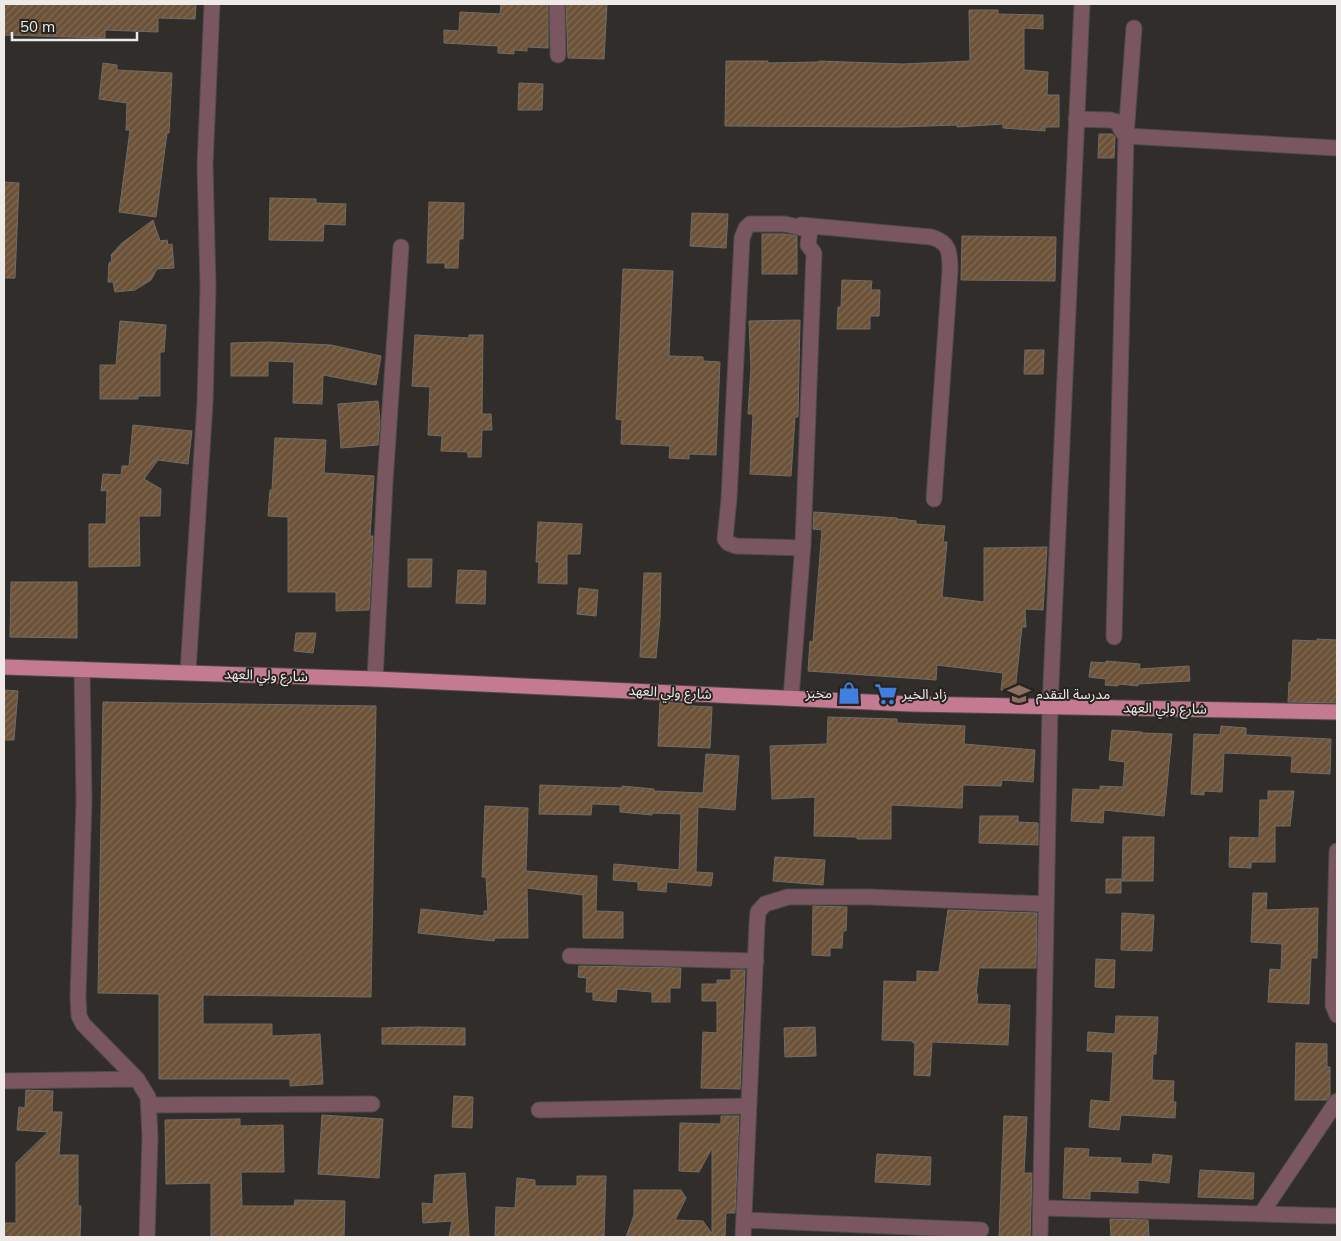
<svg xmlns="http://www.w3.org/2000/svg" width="1341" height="1241" font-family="Mulish,'Noto Sans Arabic',sans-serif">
  <defs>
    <pattern id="building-hatch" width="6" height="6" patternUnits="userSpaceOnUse" patternTransform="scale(1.25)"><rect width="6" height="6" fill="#6c5238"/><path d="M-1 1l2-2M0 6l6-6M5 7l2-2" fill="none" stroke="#816b55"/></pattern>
  </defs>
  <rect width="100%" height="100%" fill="#312d2a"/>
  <path fill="url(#building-hatch)" stroke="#706c67" d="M 4,4 L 196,4 L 195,19 L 158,18 L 158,32 L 105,30 L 105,38 L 4,35 Z
    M 501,4 L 548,4 L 548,48 L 527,47 L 527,51 L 514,50 L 514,54 L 498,53 L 498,46 L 444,43 L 444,30 L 459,31 L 460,12 L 500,14 Z
    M 566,4 L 607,4 L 604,59 L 568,58 Z
    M 969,10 L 998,10 L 998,14 L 1043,15 L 1043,29 L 1024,28 L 1024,70 L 1048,72 L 1047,95 L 1059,95 L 1059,127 L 1045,127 L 1045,131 L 1003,128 L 1003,124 L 957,127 L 957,125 L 899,127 L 725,126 L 726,61 L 768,61 L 768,63 L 819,62 L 819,61 L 903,64 L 970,61 Z
    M 103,63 L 117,65 L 117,70 L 172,73 L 169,133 L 167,133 L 156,217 L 119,212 L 130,130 L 126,130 L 127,103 L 99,99 Z
    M 519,83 L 543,84 L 542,110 L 518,110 Z
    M 1099,134 L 1112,134 L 1115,137 L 1114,158 L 1098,158 Z
    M 4,182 L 19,183 L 15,278 L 4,278 Z
    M 270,198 L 316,199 L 316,203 L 346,204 L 345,225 L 324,224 L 323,241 L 269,240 Z
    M 429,202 L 464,203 L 463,239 L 459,239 L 458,268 L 445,268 L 445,263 L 427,263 Z
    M 692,213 L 728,214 L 726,248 L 690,246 Z
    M 153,220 L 160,241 L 167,240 L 168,245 L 172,244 L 174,268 L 157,269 L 151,280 L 135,290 L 115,292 L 113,282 L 108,282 L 109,263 L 112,261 L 111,255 L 122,243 Z
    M 762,234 L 784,234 L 797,236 L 797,274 L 762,274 Z
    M 962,236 L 1056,237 L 1055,281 L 961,280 Z
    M 623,269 L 673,271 L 669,356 L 703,357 L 703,361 L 720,362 L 716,455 L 689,454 L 689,459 L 669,458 L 670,446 L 621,444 L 622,420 L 616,419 Z
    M 842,280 L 872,281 L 871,290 L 880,290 L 879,316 L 870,316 L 870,329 L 837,329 L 838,307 L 841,307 Z
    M 800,320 L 798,417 L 795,417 L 791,476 L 750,474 L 753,414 L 748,414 L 751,368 L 749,321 Z
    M 120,321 L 166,325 L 164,352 L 160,352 L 160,396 L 138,396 L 138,399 L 100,399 L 100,365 L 116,365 Z
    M 415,335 L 469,338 L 469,335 L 483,335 L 482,414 L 491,414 L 492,430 L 482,430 L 481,457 L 468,457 L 468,452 L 441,451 L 442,436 L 428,435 L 430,387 L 412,386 Z
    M 268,342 L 331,345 L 381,356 L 376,385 L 323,375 L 322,404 L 293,403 L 294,362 L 268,361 L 268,376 L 231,376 L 231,343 Z
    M 1025,350 L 1044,350 L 1043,374 L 1024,374 Z
    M 378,401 L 380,421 L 378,445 L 341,448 L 338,404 Z
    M 133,425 L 192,431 L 188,464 L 158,460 L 144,479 L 161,489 L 160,516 L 139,516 L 140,566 L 89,567 L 89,524 L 106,524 L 107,490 L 101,491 L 103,474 L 121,475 L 122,466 L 129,466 Z
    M 275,438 L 326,440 L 324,473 L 374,476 L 370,536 L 373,536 L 369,610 L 336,611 L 336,592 L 288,592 L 288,517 L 268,516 L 270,490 L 272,490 Z
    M 814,512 L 897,518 L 897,519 L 916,521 L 916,524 L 945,526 L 943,542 L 947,542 L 942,597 L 984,602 L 984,548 L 1047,547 L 1043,610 L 1025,609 L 1026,627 L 1022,627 L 1015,691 L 1001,690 L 1003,673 L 937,665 L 936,680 L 808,671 L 810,641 L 813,642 L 822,530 L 813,529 Z
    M 538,522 L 582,524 L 580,554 L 567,554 L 567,584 L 538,583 L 539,562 L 536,562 Z
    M 408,559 L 432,559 L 431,587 L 408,587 Z
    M 458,570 L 486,571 L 485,604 L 456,603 Z
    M 644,573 L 661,573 L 660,618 L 656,658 L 640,657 Z
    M 11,582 L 77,582 L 77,638 L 10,637 Z
    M 579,588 L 598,590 L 596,616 L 577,614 Z
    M 296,633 L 316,633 L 313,653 L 294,651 Z
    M 1317,639 L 1337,640 L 1337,703 L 1288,702 L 1289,682 L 1291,682 L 1293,640 L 1317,641 Z
    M 1106,661 L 1140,664 L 1139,669 L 1189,666 L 1190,681 L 1138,684 L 1138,686 L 1119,684 L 1118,686 L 1105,685 L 1106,679 L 1089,677 L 1091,662 L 1106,663 Z
    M 4,690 L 18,691 L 14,740 L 4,740 Z
    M 103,702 L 376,706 L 371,997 L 203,995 L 203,1024 L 272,1024 L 272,1036 L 320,1034 L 323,1084 L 290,1086 L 290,1079 L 159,1079 L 159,994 L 98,993 Z
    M 660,702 L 692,704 L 692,706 L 712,707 L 710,748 L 658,746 Z
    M 828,717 L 897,719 L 897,723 L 965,726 L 964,744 L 1035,750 L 1033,782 L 1002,780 L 1001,786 L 963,785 L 962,808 L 891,805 L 891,839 L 857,839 L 857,837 L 814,836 L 815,797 L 772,799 L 770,746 L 827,744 Z
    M 1221,726 L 1246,728 L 1246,735 L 1331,739 L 1330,774 L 1291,772 L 1292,756 L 1224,753 L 1222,792 L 1204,791 L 1204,795 L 1191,794 L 1194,734 L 1220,735 Z
    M 1112,730 L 1142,732 L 1142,733 L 1172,734 L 1164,816 L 1104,810 L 1103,823 L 1071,821 L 1073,789 L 1100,790 L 1100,786 L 1123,787 L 1125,762 L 1109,760 Z
    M 706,754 L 739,756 L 735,810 L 698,807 L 696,872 L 713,873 L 711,886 L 667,882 L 666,892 L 638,890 L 638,882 L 613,880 L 614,864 L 679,870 L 681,814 L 653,813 L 652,815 L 620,812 L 620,805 L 592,804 L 591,815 L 539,814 L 540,785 L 622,788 L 622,786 L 654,789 L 654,791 L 703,793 Z
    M 1268,791 L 1294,791 L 1290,826 L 1275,826 L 1275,862 L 1251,862 L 1251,868 L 1229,867 L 1230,837 L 1259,838 L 1260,800 L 1268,800 Z
    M 485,806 L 528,808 L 526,871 L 597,876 L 596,911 L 623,912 L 623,938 L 583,938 L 583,895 L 527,888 L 528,938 L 495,938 L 494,941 L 418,933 L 421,909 L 484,916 L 484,911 L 488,911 L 486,877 L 482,877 Z
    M 980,816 L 1018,816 L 1018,822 L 1038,823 L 1038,845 L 979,843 Z
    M 1123,837 L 1154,837 L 1153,881 L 1122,881 Z
    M 775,857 L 825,860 L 823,885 L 773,881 Z
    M 1106,879 L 1121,879 L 1121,893 L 1106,893 Z
    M 1253,893 L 1267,893 L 1266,910 L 1318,908 L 1317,958 L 1311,958 L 1309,1004 L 1268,1002 L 1270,969 L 1281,970 L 1282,944 L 1251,942 Z
    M 813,906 L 847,907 L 846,931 L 843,931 L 842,948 L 830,948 L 830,956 L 812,955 Z
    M 948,910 L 1037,913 L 1036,968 L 979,968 L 976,994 L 978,994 L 977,1004 L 1010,1005 L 1008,1045 L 932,1042 L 930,1076 L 914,1075 L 915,1043 L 913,1043 L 913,1041 L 882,1040 L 884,981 L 917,982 L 917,971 L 939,972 Z
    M 1122,913 L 1154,915 L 1152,951 L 1121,950 Z
    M 1096,959 L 1115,960 L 1114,988 L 1095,987 Z
    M 579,966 L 681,968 L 680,988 L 670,988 L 670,1002 L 652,1002 L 652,992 L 617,989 L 616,1002 L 593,1000 L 593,992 L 586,992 L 587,978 L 578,977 Z
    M 731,970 L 745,970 L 740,1089 L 701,1088 L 703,1032 L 717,1033 L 717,1001 L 702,1001 L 702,984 L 717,984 L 717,980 L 731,980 Z
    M 1116,1016 L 1158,1017 L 1156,1054 L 1153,1054 L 1152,1080 L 1174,1081 L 1173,1102 L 1176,1102 L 1175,1118 L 1121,1115 L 1119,1130 L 1089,1127 L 1091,1100 L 1110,1102 L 1113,1052 L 1087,1051 L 1088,1032 L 1115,1034 Z
    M 418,1027 L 465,1028 L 465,1045 L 382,1044 L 382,1028 Z
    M 815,1027 L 816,1056 L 785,1057 L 784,1028 Z
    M 1296,1043 L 1327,1044 L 1327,1067 L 1330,1067 L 1330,1095 L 1327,1100 L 1295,1100 Z
    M 26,1090 L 53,1091 L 52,1112 L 62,1112 L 59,1155 L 78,1155 L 78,1206 L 81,1206 L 80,1237 L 4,1237 L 4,1223 L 16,1223 L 16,1163 L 48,1132 L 17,1130 L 19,1107 L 25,1108 Z
    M 454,1096 L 473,1097 L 472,1128 L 452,1127 Z
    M 322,1115 L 383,1119 L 379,1178 L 318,1174 Z
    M 721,1116 L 739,1116 L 735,1213 L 726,1213 L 725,1237 L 626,1237 L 634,1215 L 634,1190 L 681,1190 L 686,1198 L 675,1220 L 703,1221 L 712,1234 L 712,1148 L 699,1172 L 679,1171 L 680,1123 L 721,1124 Z
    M 1004,1116 L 1027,1117 L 1024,1173 L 1032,1173 L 1030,1237 L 999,1237 Z
    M 240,1119 L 240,1126 L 283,1125 L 284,1172 L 241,1172 L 242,1206 L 294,1206 L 295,1200 L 345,1201 L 344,1237 L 211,1237 L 211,1183 L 166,1184 L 165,1120 Z
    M 1065,1148 L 1089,1149 L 1088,1157 L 1121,1158 L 1120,1163 L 1152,1164 L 1153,1154 L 1172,1156 L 1169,1183 L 1138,1180 L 1138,1193 L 1090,1191 L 1090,1199 L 1063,1198 Z
    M 877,1154 L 931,1157 L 930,1185 L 875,1182 Z
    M 1200,1170 L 1254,1173 L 1253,1199 L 1198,1197 Z
    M 465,1173 L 469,1237 L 449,1237 L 452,1221 L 423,1223 L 422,1203 L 433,1204 L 435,1175 Z
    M 577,1176 L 606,1176 L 604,1237 L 495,1237 L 496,1207 L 515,1208 L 517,1178 L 535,1180 L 535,1186 L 577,1186 Z
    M 1110,1219 L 1148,1220 L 1149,1237 L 1111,1237 Z"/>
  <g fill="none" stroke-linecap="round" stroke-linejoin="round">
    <defs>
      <path id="minor" d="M 557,4 L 558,55
        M 1076,119 L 1110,120 L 1118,122 L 1121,130 L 1126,136 L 1337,148
        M 801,225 L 931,237 C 950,242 950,253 950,271 L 934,499
        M 1114,637 L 1126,136 L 1134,28
        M 82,669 L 84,801 L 78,997 L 79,1016 L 83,1024 L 137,1079 L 148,1097 L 150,1137 L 147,1237
        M 188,672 L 205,403 L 208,287 L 205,165 L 212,4
        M 375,679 L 385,482 L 401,247
        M 791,698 L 803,544 L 814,253 L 808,245 L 810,230 L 785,224 L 750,224 L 746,228 L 742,238 L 729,499 L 725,539 L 728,543 L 736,546 L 803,548
        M 1337,851 L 1333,1005 L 1337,1015
        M 570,956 L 756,961
        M 4,1081 L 137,1079
        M 149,1105 L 372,1104
        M 539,1110 L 749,1106
        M 1042,1208 L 1337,1216
        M 1261,1214 L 1337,1101
        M 744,1220 L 981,1230
        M 743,1237 L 757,924 L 758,912 L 765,904 L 788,897 L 869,897 L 1046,904
        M 1040,1237 L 1050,706 L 1082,4"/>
      <path id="major" d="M 4,667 L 375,679 L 911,704 L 1337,712"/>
    </defs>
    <use href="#minor" stroke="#4f4b48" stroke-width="17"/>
    <use href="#major" stroke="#4f4b48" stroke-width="17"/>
    <use href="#minor" stroke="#7a5660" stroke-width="15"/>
    <use href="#major" stroke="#c47b91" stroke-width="15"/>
  </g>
  <defs>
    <symbol id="shop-bare" viewBox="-9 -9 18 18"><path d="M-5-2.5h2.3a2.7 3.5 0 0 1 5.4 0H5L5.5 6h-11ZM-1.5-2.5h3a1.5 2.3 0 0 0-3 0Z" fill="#3f7fe0" stroke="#272420" stroke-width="2.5" paint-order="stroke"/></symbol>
    <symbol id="supermarket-bare" viewBox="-9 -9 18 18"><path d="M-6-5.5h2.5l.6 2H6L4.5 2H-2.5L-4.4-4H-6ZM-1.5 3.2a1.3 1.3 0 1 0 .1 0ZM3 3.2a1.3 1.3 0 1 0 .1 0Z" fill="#3f7fe0" stroke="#272420" stroke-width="2.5" paint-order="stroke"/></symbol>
    <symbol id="school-bare" viewBox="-9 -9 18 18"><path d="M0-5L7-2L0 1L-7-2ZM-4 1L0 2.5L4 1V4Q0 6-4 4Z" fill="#8d6e63" stroke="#272420" stroke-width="2.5" paint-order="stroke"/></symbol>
  </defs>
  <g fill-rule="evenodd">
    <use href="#shop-bare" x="833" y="677" width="32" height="32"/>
    <use href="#supermarket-bare" x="870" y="678" width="32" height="32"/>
    <use href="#school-bare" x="1003" y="678" width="32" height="32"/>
  </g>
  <g text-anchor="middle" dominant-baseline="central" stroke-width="4" stroke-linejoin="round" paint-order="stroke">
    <g font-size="14" fill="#edeae8" stroke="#272420">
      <text transform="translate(266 675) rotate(2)">شارع ولي العهد</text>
      <text transform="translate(670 692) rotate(3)">شارع ولي العهد</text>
      <text transform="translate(1165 708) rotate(1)">شارع ولي العهد</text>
    </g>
    <g font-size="14" fill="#edeae8" stroke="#272420" text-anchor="start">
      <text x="832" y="693" text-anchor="end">مخبز</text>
      <text x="902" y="694">زاد الخير</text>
      <text x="1036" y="694">مدرسة التقدم</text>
    </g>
  </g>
  <rect width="1341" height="1241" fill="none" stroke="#edeae8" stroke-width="10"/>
  <path d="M12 32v8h125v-8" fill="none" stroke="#edeae8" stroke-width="2.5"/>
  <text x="20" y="32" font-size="15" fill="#edeae8" stroke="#272420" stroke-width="4" paint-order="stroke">50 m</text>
</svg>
